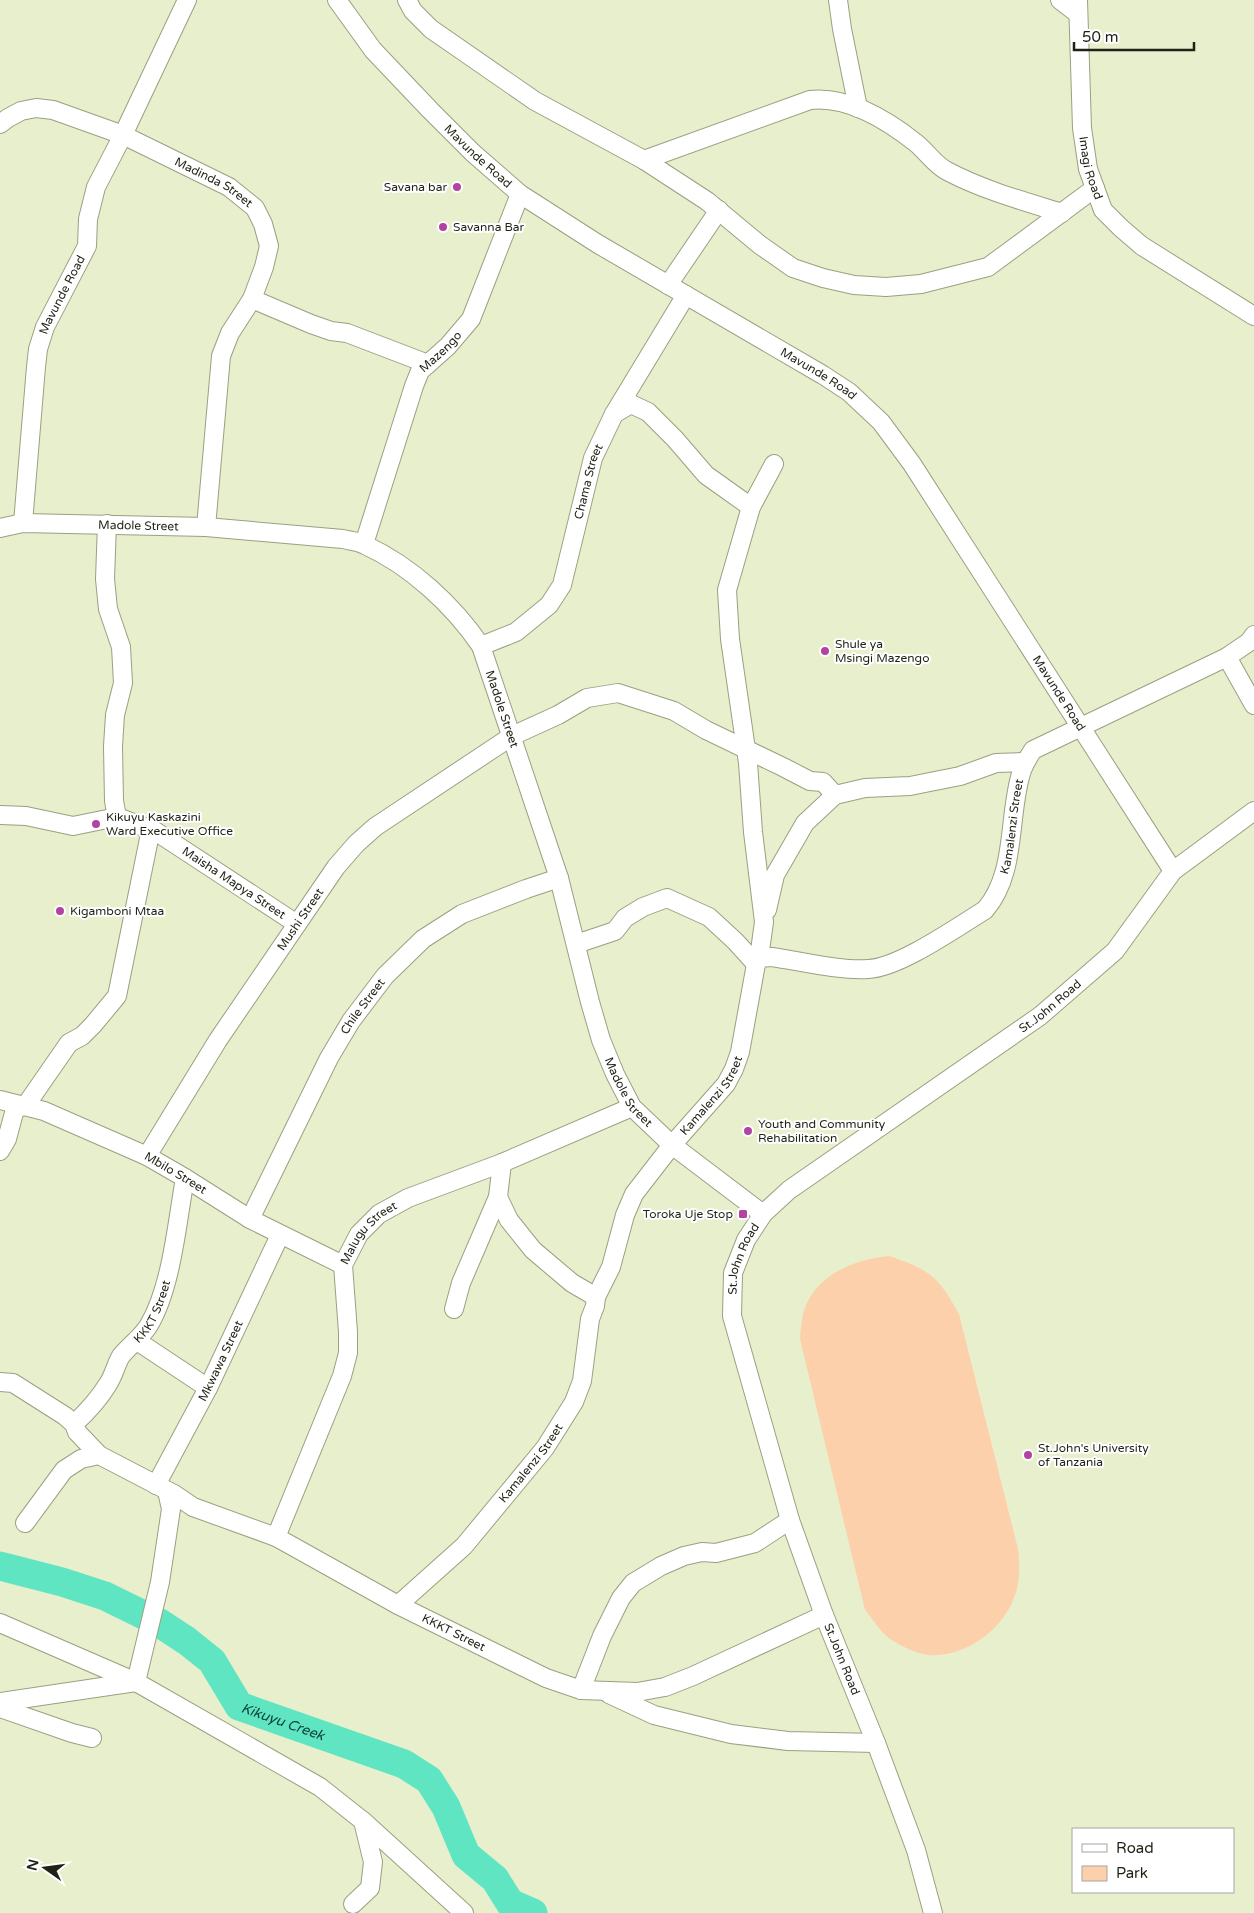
<svg xmlns="http://www.w3.org/2000/svg" width="1254" height="1913" font-family="'Varela Round',sans-serif">
  <rect width="100%" height="100%" fill="#e8efcd"/>
  <path fill="#fdd0ac" d="M 889,1256 C 929,1269 939,1277 959,1314 L 1018,1549 C 1019,1560 1020,1572 1018,1583 C 1012,1623 970,1658 928,1655 C 915,1653 901,1646 890,1639 C 880,1632 873,1619 865,1610 L 800,1339 C 801,1329 801,1318 805,1308 C 817,1274 856,1259 889,1256 Z"/>
  <g fill="none" stroke-linecap="round" stroke-linejoin="round">
    <path stroke="#60e5c3" stroke-width="29" id="s1" d="M 0,1566 L 62,1582 L 105,1596 L 158,1622 L 187,1641 L 212,1661 L 239,1706 L 404,1764 L 429,1780 L 446,1807 L 466,1855 L 495,1879 L 510,1903 L 533,1913"/>
    <defs>
      <g id="minor">
        <path id="s2" d="M 337,0 L 373,50 L 430,110 L 473,153 L 520,194 L 598,244 L 823,375 L 849,392 L 881,422 L 912,464 L 1173,871"/>
        <path d="M 407,0 L 413,11 L 431,29 L 535,101 L 644,160 L 707,201 L 760,245 L 793,268 L 823,278 L 854,285 L 886,287 L 921,284 L 988,267 L 1095,188"/>
        <path d="M 838,0 L 842,29 L 858,108"/>
        <path d="M 1060,0 L 1077,13"/>
        <path id="s3" d="M 1078,0 L 1082,128 L 1088,169 L 1103,210 L 1121,228 L 1142,246 L 1254,316"/>
        <path id="s4" d="M 0,124 L 8,118 L 21,111 L 36,108 L 53,110 L 123,135 L 229,187 L 255,208 L 263,224 L 269,246 L 264,267 L 252,299 L 230,333 L 221,356 L 206,527"/>
        <path d="M 644,160 L 810,100 C 847,96 887,120 916,143 C 927,152 935,165 947,171 C 983,190 1023,201 1062,213"/>
        <path d="M 668,285 L 719,210"/>
        <path d="M 252,299 L 311,324 L 331,331 L 347,333 L 428,364"/>
        <path d="M 614,414 L 631,404 L 648,412 L 675,439 L 706,475 L 751,507"/>
        <path id="s5" d="M 23,523 L 36,367 L 38,349 L 45,327 L 87,246 L 88,219 L 96,187 L 123,135 L 187,0"/>
        <path d="M 107,524 L 105,579 L 108,609 L 121,647 L 123,683 L 115,715 L 113,746 L 114,801 L 117,817"/>
        <path id="s6" d="M 0,528 L 23,523 L 206,527 L 343,539 C 350,541 358,541 365,545 C 411,566 453,605 481,646 L 559,878 L 590,1002 L 601,1040 L 615,1074 L 632,1107 L 672,1145 L 763,1214"/>
        <path id="s7" d="M 364,544 L 414,386 L 420,371 L 448,346 L 471,319 L 520,194"/>
        <path id="s8" d="M 481,646 L 516,632 L 549,605 L 562,585 L 593,458 L 614,414 L 686,295"/>
        <path d="M 1227,657 L 1254,705"/>
        <path id="s9" d="M 0,815 L 26,816 L 73,826 L 117,817 L 155,831 L 297,924"/>
        <path d="M 767,910 L 775,875 L 805,823 L 835,795 L 865,788 L 910,786 L 960,776 L 996,763 L 1025,762"/>
        <path d="M 576,944 L 615,931 L 625,918 L 643,907 L 667,898 L 709,917 L 735,941 L 756,964"/>
        <path d="M 759,958 L 764,922 L 753,832 L 748,763 L 730,639 L 727,590 L 751,507 L 774,464"/>
        <path id="s10" d="M 0,1100 L 44,1111 L 147,1156 L 185,1178 L 250,1219 L 343,1265"/>
        <path d="M 0,1151 L 7,1139 L 15,1109 L 26,1105 L 69,1043 L 82,1036 L 93,1025 L 117,996 L 151,829"/>
        <path id="s11" d="M 147,1156 L 218,1040 L 336,867 L 356,844 L 375,827 L 512,736 L 558,715 L 587,698 L 618,693 L 674,711 L 706,730 L 783,767 L 810,781 L 823,782 L 835,795"/>
        <path d="M 502,1163 L 498,1197 L 509,1220 L 533,1250 L 572,1283 L 596,1297"/>
        <path id="s12" d="M 250,1219 L 329,1058 L 351,1021 L 385,976 L 423,939 L 462,914 L 526,889 L 559,878"/>
        <path d="M 454,1309 L 461,1283 L 498,1197"/>
        <path d="M 137,1341 L 208,1388"/>
        <path d="M 0,1382 L 13,1383 L 65,1416 L 74,1424 L 77,1432 L 99,1455"/>
        <path id="s13" d="M 74,1424 C 87,1412 99,1399 108,1384 C 114,1375 116,1364 121,1356 C 130,1345 142,1337 149,1325 C 172,1286 177,1222 185,1178"/>
        <path id="s14" d="M 156,1485 L 208,1388 L 280,1235"/>
        <path id="s15" d="M 25,1523 L 64,1470 L 81,1459 L 99,1455 L 174,1494 L 193,1507 L 276,1537 L 398,1605 L 546,1678 L 581,1690 L 637,1692 L 665,1687 L 693,1676 L 824,1615"/>
        <path id="s16" d="M 276,1537 L 342,1376 L 348,1353 L 348,1332 L 343,1265 L 359,1234 L 379,1214 L 408,1198 L 502,1163 L 632,1107"/>
        <path id="s17" d="M 398,1605 L 464,1546 L 545,1448 L 574,1402 L 582,1381 L 590,1319 L 595,1306 L 596,1297 L 611,1267 L 625,1215 L 634,1194 L 672,1145 L 726,1084 L 734,1069 L 740,1052 L 756,964 L 759,958 L 772,957 C 800,961 840,971 868,969 C 899,968 957,927 985,910 C 1016,874 1008,822 1020,777 C 1022,767 1027,759 1033,750 L 1227,657 L 1249,642 L 1254,635"/>
        <path d="M 0,1623 L 136,1682 L 320,1787 L 363,1821 L 464,1913"/>
        <path d="M 581,1690 L 602,1636 L 621,1598 L 633,1583 L 661,1566 L 684,1556 L 702,1552 L 716,1553 L 755,1543 L 790,1520"/>
        <path d="M 609,1694 L 654,1715 L 731,1734 L 788,1741 L 876,1743"/>
        <path d="M 0,1702 L 136,1682 L 160,1582 L 171,1509 L 167,1491"/>
        <path d="M 0,1708 L 72,1733 L 92,1738"/>
        <path d="M 353,1904 L 370,1888 L 373,1862 L 363,1821"/>
        <path id="s18" d="M 933,1913 L 916,1850 L 876,1743 L 824,1615 L 790,1520 L 732,1316 L 733,1273 L 746,1240 L 763,1214 L 789,1190 L 1040,1016 L 1115,951 L 1173,871 L 1254,811"/>
      </g>
    </defs>
    <use href="#minor" stroke="#9aa080" stroke-width="20"/>
    <use href="#minor" stroke="#fff" stroke-width="18"/>
  </g>
  <g fill="#b243a0" stroke="#fff" stroke-width="2">
    <circle cx="457" cy="187" r="5"/>
    <circle cx="443" cy="227" r="5"/>
    <circle cx="825" cy="651" r="5"/>
    <circle cx="96" cy="824" r="5"/>
    <circle cx="60" cy="911" r="5"/>
    <circle cx="748" cy="1131" r="5"/>
    <rect x="738" y="1209" width="10" height="10" rx="2.5"/>
    <circle cx="1028" cy="1455" r="5"/>
  </g>
  <g text-anchor="middle" dominant-baseline="central" stroke-width="4" stroke-linejoin="round" paint-order="stroke">
    <g font-size="12" fill="#1f2215" stroke="#fff">
      <text stroke="none"><textPath href="#s2" startOffset="211">Mavunde Road</textPath></text>
      <text stroke="none"><textPath href="#s3" startOffset="169">Imagi Road</textPath></text>
      <text stroke="none"><textPath href="#s4" startOffset="234">Madinda Street</textPath></text>
      <text stroke="none"><textPath href="#s5" startOffset="234">Mavunde Road</textPath></text>
      <text stroke="none"><textPath href="#s7" startOffset="210">Mazengo</textPath></text>
      <text stroke="none"><textPath href="#s2" startOffset="616">Mavunde Road</textPath></text>
      <text stroke="none"><textPath href="#s8" startOffset="211">Chama Street</textPath></text>
      <text stroke="none"><textPath href="#s6" startOffset="139">Madole Street</textPath></text>
      <text stroke="none"><textPath href="#s2" startOffset="1020">Mavunde Road</textPath></text>
      <text stroke="none"><textPath href="#s6" startOffset="589">Madole Street</textPath></text>
      <text stroke="none"><textPath href="#s17" startOffset="1094">Kamalenzi Street</textPath></text>
      <text stroke="none"><textPath href="#s9" startOffset="254">Maisha Mapya Street</textPath></text>
      <text stroke="none"><textPath href="#s11" startOffset="282">Mushi Street</textPath></text>
      <text stroke="none"><textPath href="#s18" startOffset="1095">St.John Road</textPath></text>
      <text stroke="none"><textPath href="#s12" startOffset="241">Chile Street</textPath></text>
      <text stroke="none"><textPath href="#s6" startOffset="994">Madole Street</textPath></text>
      <text stroke="none"><textPath href="#s17" startOffset="614">Kamalenzi Street</textPath></text>
      <text stroke="none"><textPath href="#s10" startOffset="191">Mbilo Street</textPath></text>
      <text stroke="none"><textPath href="#s16" startOffset="328">Malugu Street</textPath></text>
      <text stroke="none"><textPath href="#s18" startOffset="690">St.John Road</textPath></text>
      <text stroke="none"><textPath href="#s13" startOffset="139">KKKT Street</textPath></text>
      <text stroke="none"><textPath href="#s14" startOffset="140">Mkwawa Street</textPath></text>
      <text stroke="none"><textPath href="#s17" startOffset="195">Kamalenzi Street</textPath></text>
      <text stroke="none"><textPath href="#s15" startOffset="502">KKKT Street</textPath></text>
      <text transform="translate(842 1659) rotate(68)">St.John Road</text>
    </g>
    <g font-size="12" fill="#1f2215" stroke="#fff" text-anchor="start">
      <text x="447" y="187" text-anchor="end">Savana bar</text>
      <text x="453" y="227">Savanna Bar</text>
      <text x="835" y="644">Shule ya<tspan x="835" dy="14">Msingi Mazengo</tspan></text>
      <text x="106" y="817">Kikuyu Kaskazini<tspan x="106" dy="14">Ward Executive Office</tspan></text>
      <text x="70" y="911">Kigamboni Mtaa</text>
      <text x="758" y="1124">Youth and Community<tspan x="758" dy="14">Rehabilitation</tspan></text>
      <text x="733" y="1214" text-anchor="end">Toroka Uje Stop</text>
      <text x="1038" y="1448">St.John's University<tspan x="1038" dy="14">of Tanzania</tspan></text>
    </g>
    <g font-size="14" font-style="italic" fill="#0b4639" stroke="#fff">
      <text stroke="none"><textPath href="#s1" startOffset="334">Kikuyu Creek</textPath></text>
    </g>
  </g>
  <rect x="1072" y="1828" width="162" height="65" fill="#ffffff" stroke="#a5a7a1"/>
  <rect x="1082" y="1844" width="25" height="8" fill="#ffffff" stroke="#a5a7a1"/>
  <text x="1116" y="1853" font-size="15" fill="#1f2215">Road</text>
  <rect x="1082" y="1866" width="25" height="15" fill="#fdd0ac" stroke="#a5a7a1"/>
  <text x="1116" y="1878" font-size="15" fill="#1f2215">Park</text>
  <g transform="translate(45 1868) rotate(284)" stroke="#ffffff" stroke-width="4" paint-order="stroke">
  <path d="M0-4L9 19L0 12L-9 19Z" fill="#1f2215"/>
  <text y="-8" font-size="14" font-weight="bold" text-anchor="middle" fill="#1f2215">N</text>
  </g>
  <path d="M1074 42v8h120v-8" fill="none" stroke="#1f2215" stroke-width="2.5"/>
  <text x="1082" y="42" font-size="15" fill="#1f2215" stroke="#ffffff" stroke-width="4" paint-order="stroke">50 m</text>
</svg>
